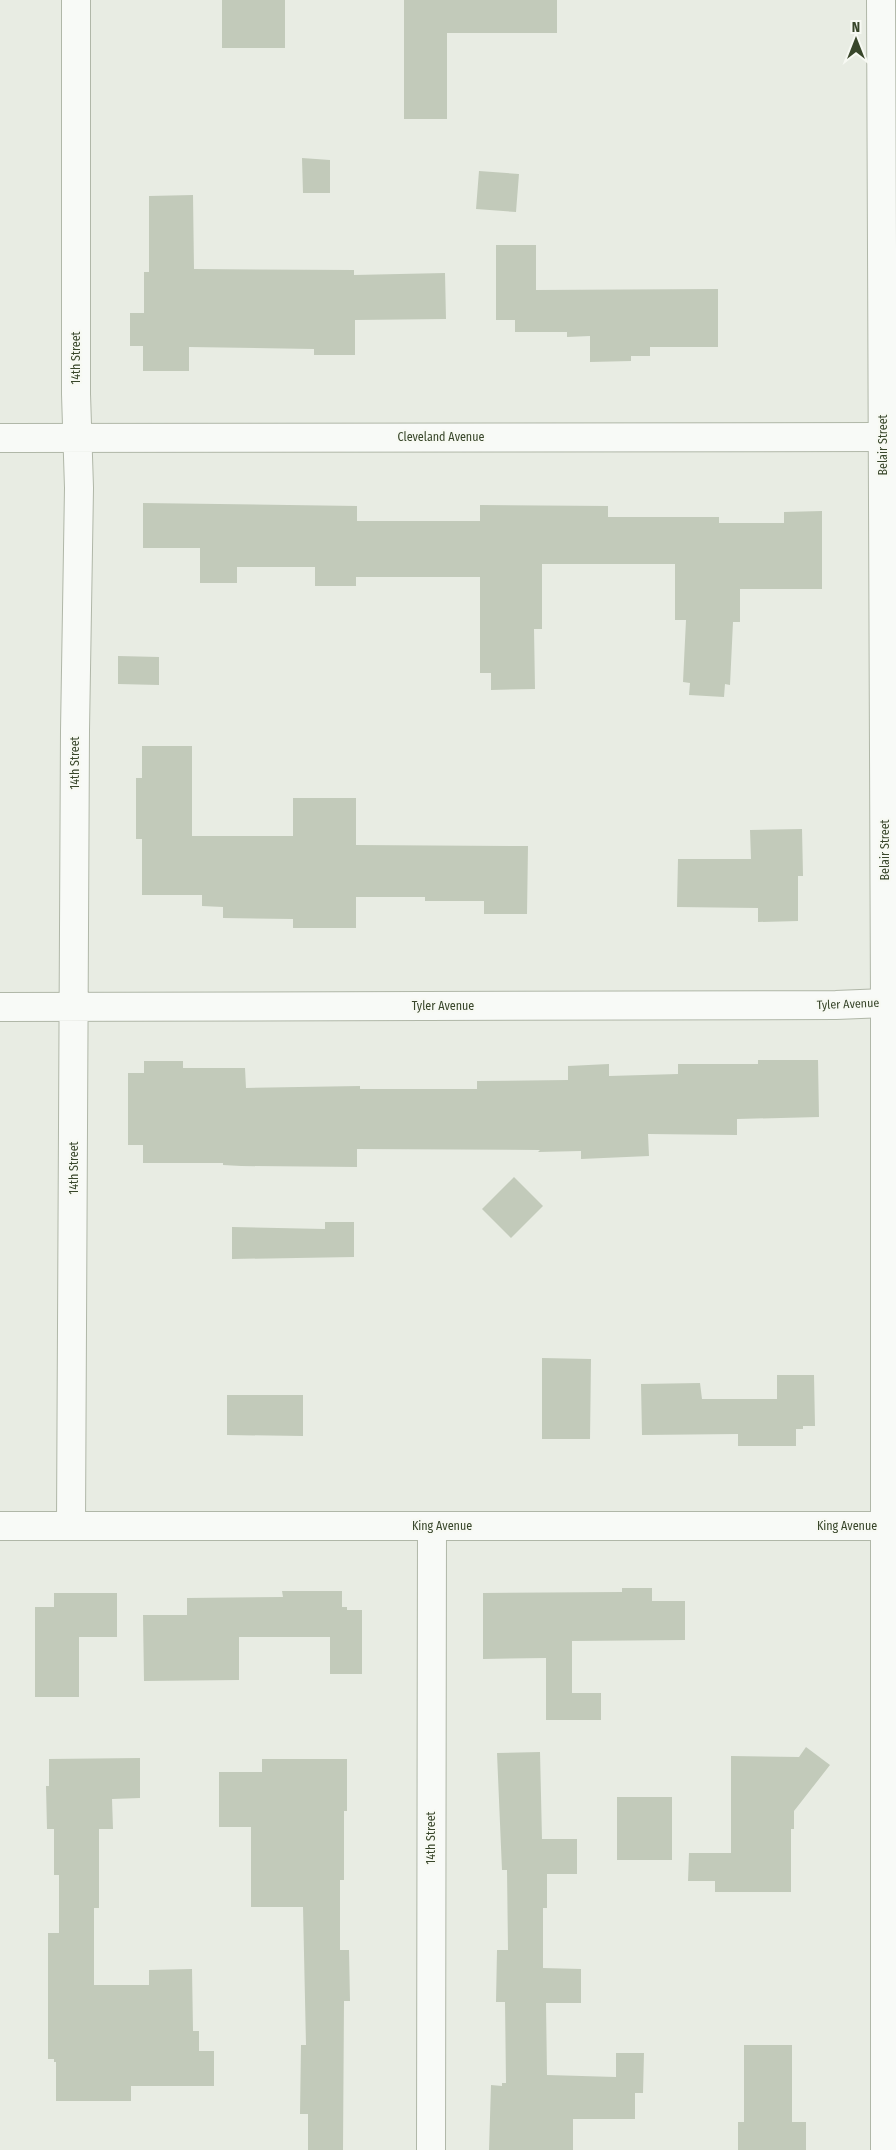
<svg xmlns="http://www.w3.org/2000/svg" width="896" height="2150" font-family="'Fira Sans Condensed',sans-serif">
  <rect width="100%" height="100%" fill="#e8ece3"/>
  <path fill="#c2caba" d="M 222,0 L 285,0 L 285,48 L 222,48 Z
    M 404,0 L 557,0 L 557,33 L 447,33 L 447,119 L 404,119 Z
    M 302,158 L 330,160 L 330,193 L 303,193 Z
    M 479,171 L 519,174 L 516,212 L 476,209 Z
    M 193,195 L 194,269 L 354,270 L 354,275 L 445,273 L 446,319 L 355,320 L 355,355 L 314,355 L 314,349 L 189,347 L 189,371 L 143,371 L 143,346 L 130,346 L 130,313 L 144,313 L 144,272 L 149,272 L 149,196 Z
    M 496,245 L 536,245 L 536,290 L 718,289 L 718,347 L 650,347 L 650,356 L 631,356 L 631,361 L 590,362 L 590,336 L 567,337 L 567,332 L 515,332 L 515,320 L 496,320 Z
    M 143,503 L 357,506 L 357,521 L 480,521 L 480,505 L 608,506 L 608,517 L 719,517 L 719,523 L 784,523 L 784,512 L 822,511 L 822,589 L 740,589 L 740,622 L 733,622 L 730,685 L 725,684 L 724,697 L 689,695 L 690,683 L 683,682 L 686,620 L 675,620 L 675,564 L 542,564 L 542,629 L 534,629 L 535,689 L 491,690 L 491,673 L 480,673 L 480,577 L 356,577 L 356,586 L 315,586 L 315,567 L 237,567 L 237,583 L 200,583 L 200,548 L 143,548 Z
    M 118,656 L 159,657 L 159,685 L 118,684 Z
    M 142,746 L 192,746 L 192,836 L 293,836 L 293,798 L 356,798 L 356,845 L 528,846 L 527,914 L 484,914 L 484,901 L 425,901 L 425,897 L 356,897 L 356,928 L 293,928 L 293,919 L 223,918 L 223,907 L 202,906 L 202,895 L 142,895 L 142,839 L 136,839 L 136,778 L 142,778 Z
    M 802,829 L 803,876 L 798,876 L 798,921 L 758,922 L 758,908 L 677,907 L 678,859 L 751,859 L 750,830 Z
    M 758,1060 L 818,1060 L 819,1117 L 737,1119 L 737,1135 L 648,1134 L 649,1156 L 581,1159 L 581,1151 L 538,1152 L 540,1150 L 357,1149 L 357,1167 L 241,1166 L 223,1165 L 223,1163 L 143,1163 L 143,1145 L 128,1145 L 128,1073 L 144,1073 L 144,1061 L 183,1061 L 183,1068 L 245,1068 L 246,1088 L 360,1086 L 360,1089 L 477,1089 L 477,1081 L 568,1080 L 568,1066 L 609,1064 L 609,1076 L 678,1074 L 678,1064 L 758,1064 Z
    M 514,1177 L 543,1206 L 511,1238 L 482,1209 Z
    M 325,1222 L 354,1222 L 354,1257 L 232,1259 L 232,1227 L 325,1229 Z
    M 542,1358 L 591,1359 L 590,1439 L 542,1439 Z
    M 777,1375 L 814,1375 L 815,1426 L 803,1426 L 803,1429 L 796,1429 L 796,1446 L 738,1446 L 738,1434 L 642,1435 L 641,1384 L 700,1383 L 702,1399 L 777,1399 Z
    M 227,1395 L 303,1395 L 303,1436 L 227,1435 Z
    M 622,1588 L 652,1588 L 652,1601 L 685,1601 L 685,1640 L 572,1641 L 572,1693 L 601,1693 L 601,1720 L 546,1720 L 546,1658 L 483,1659 L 483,1593 L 622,1592 Z
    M 282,1591 L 342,1591 L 342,1607 L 347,1607 L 347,1610 L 362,1610 L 362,1674 L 330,1674 L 330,1637 L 239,1637 L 239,1680 L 144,1681 L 143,1615 L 187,1615 L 187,1598 L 283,1597 Z
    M 54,1593 L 117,1593 L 117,1637 L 79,1637 L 79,1697 L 35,1697 L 35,1607 L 54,1607 Z
    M 806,1747 L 830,1765 L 794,1811 L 794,1829 L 791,1829 L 791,1892 L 715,1892 L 715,1881 L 688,1881 L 689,1853 L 731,1853 L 731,1756 L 799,1757 Z
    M 540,1752 L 542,1839 L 577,1839 L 577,1874 L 547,1874 L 547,1908 L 543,1908 L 543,1968 L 581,1969 L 581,2003 L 546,2003 L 547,2075 L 616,2077 L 616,2053 L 644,2053 L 643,2093 L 635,2093 L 635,2119 L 573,2119 L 573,2150 L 489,2150 L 491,2085 L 502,2086 L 502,2083 L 506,2083 L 505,2002 L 496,2002 L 497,1950 L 508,1950 L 507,1870 L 502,1870 L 497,1753 Z
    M 140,1758 L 140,1798 L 112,1799 L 113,1829 L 99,1829 L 99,1908 L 94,1908 L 94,1985 L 149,1985 L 149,1970 L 192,1969 L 193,2031 L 199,2031 L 199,2051 L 214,2051 L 214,2086 L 131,2086 L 131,2101 L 56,2101 L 56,2062 L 54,2062 L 54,2059 L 48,2059 L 48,1933 L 59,1933 L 59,1875 L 54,1875 L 54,1829 L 47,1829 L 46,1786 L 49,1786 L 49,1759 Z
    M 262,1759 L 347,1759 L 347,1811 L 344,1811 L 344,1880 L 340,1880 L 340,1950 L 349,1950 L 350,2001 L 344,2001 L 343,2150 L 308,2150 L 308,2114 L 300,2114 L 301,2045 L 306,2045 L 303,1907 L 251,1907 L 251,1827 L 219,1827 L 219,1772 L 262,1772 Z
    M 617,1797 L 672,1797 L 672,1860 L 617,1860 Z
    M 744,2045 L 792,2045 L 792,2122 L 806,2122 L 806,2150 L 738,2150 L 738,2122 L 744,2122 Z"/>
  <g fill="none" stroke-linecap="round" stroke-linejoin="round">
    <defs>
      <path id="minor" d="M 0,438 L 883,437
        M 0,1007 L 836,1005 L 885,1003
        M 0,1526 L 885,1526
        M 71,1526 L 75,731 L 79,488 L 76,394 L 76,0
        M 431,2150 L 432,1526"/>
      <path id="tertiary" d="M 881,0 L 885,1003 L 885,2150"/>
    </defs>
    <use href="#minor" stroke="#b0b7a8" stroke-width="30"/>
    <use href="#tertiary" stroke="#b0b7a8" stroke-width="30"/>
    <use href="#minor" stroke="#f8faf7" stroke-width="28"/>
    <use href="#tertiary" stroke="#f8faf7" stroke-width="28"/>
  </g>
  <g text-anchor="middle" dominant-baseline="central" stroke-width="4.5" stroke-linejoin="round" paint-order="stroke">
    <g font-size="12" fill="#38462a" stroke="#f7f9f3">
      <text transform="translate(76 358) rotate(-90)">14th Street</text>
      <text x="441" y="437">Cleveland Avenue</text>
      <text transform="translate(883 445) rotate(-90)">Belair Street</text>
      <text transform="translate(75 763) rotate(-90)">14th Street</text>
      <text transform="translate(885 850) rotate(-90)">Belair Street</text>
      <text transform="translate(848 1004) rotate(-2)">Tyler Avenue</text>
      <text x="443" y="1006">Tyler Avenue</text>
      <text transform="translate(74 1168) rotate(-90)">14th Street</text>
      <text x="442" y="1526">King Avenue</text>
      <text x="847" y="1526">King Avenue</text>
      <text transform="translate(431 1838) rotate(-90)">14th Street</text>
    </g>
  </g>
  <g transform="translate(856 40)" stroke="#f7f9f3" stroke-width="4" paint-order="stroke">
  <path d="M0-4L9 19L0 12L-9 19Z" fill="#38462a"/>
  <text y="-8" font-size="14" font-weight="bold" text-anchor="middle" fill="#38462a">N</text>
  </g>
</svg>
